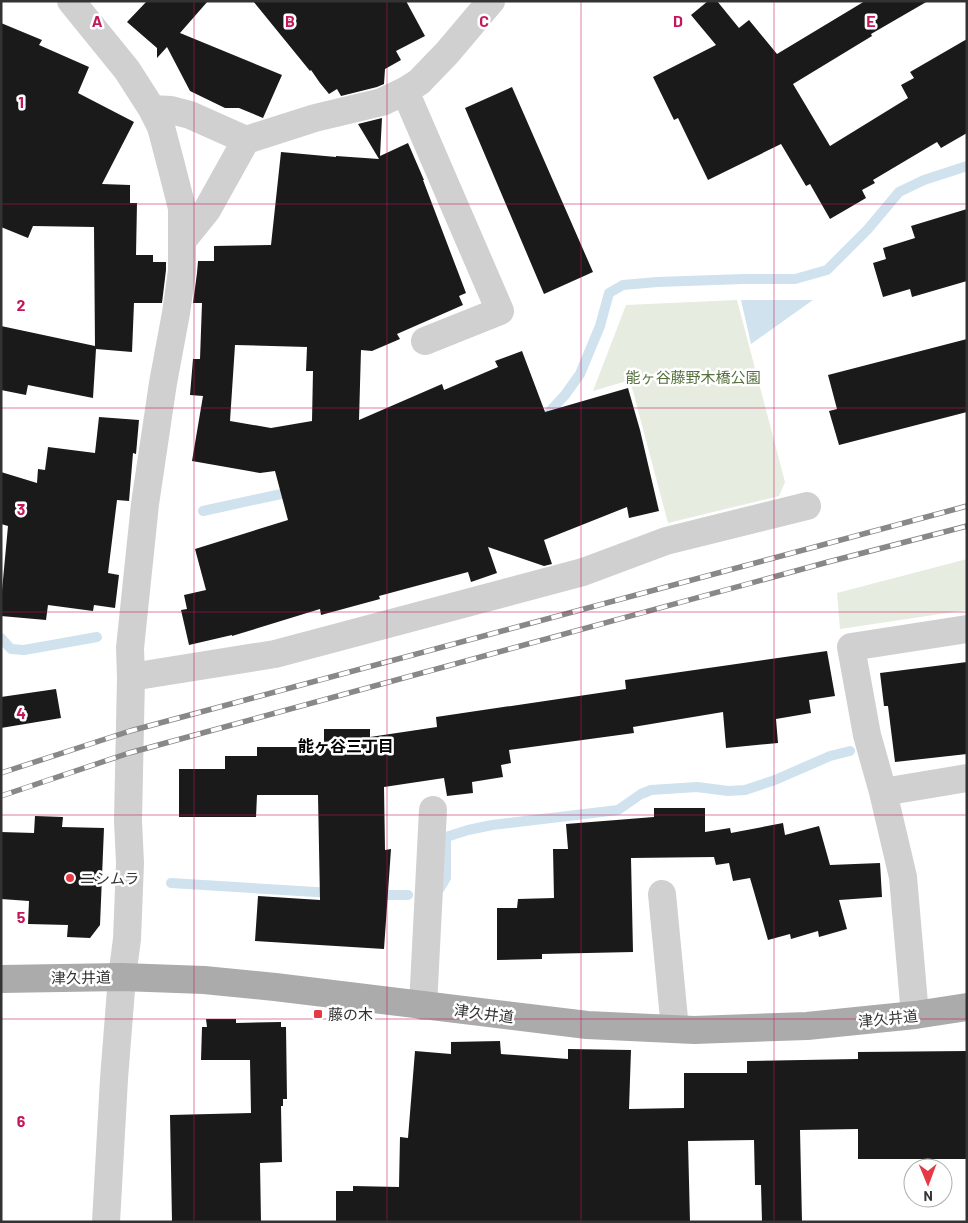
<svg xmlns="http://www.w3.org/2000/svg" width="968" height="1223" font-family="Barlow,'Noto Sans JP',sans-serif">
  <rect width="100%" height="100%" fill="#fff"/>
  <path fill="#e6ecdf" d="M 737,300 L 785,482 L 779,496 L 668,523 L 630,380 L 593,391 L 626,305 Z
    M 967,559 L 967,610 L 840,629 L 837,593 Z"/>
  <path fill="#cfe2ee" d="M 741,300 L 813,300 L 751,344 Z"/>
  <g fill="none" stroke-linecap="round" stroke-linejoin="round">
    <path stroke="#cfe2ee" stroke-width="10" d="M 542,420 L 565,395 L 580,374 L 600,326 L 609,293 L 623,285 L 657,282 L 744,279 L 795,279 L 827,270 L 868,229 L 899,192 L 924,180 L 967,166
      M 203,511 L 295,491
      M 1,638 L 11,649 L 24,650 L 97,637
      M 171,883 L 332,893
      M 440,888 L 446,878 L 446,837 L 468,830 L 492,825 L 618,810 L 641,794 L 651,790 L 697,787 L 728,791 L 745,790 L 775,780 L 830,756 L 850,751
      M 376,895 L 408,895"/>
  </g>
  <path fill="#1a1a1a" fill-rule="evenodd" d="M 147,1 L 208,1 L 180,33 L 282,75 L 263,118 L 239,108 L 225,108 L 190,91 L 167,47 L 157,58 L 157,48 L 127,22 Z
    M 253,1 L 406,1 L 425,36 L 396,51 L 401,60 L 385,69 L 384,84 L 377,87 L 341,96 L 337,89 L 329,94 L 320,83 L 311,70 L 310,71 Z
    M 708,1 L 717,1 L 739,28 L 749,20 L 777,54 L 865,1 L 928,1 L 871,34 L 872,36 L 793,84 L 830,146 L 908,98 L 901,85 L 914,78 L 910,72 L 967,39 L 967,133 L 941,148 L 937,142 L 873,180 L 875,183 L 862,190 L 866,198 L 830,219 L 810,184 L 806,186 L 781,144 L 708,180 L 678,118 L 674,120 L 653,77 L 716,45 L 691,15 Z
    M 1,23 L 42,40 L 39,45 L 89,67 L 78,93 L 134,122 L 102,184 L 130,185 L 130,203 L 137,203 L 136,255 L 153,255 L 153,262 L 166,262 L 166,270 L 162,303 L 134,303 L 132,352 L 96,349 L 93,398 L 28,385 L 26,395 L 1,390 L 1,326 L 95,346 L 94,227 L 33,226 L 28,238 L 1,227 Z
    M 512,87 L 593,272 L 544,294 L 465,108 Z
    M 382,118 L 380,156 L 408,143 L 424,180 L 423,180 L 466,293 L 459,296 L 463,305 L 397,334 L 400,339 L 372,351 L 361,350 L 359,420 L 442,384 L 444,390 L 498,367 L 495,361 L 522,351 L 545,412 L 628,388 L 640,430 L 659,511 L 629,518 L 627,507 L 544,540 L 552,564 L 544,566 L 488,547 L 497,573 L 471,582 L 468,572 L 379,596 L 380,599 L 321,615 L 320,609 L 232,636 L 232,635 L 189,645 L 181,610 L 187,609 L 184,595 L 206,590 L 195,549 L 288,520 L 275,471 L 260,473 L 192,461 L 203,396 L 190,395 L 193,359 L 200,359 L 202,303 L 193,303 L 197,273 L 198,261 L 214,261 L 214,246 L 271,245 L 281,152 L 336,157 L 336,156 L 379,159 L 358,124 ZM 235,345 L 307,347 L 306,371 L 313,371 L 312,421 L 271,428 L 230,421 Z
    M 967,209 L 967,281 L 912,297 L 910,289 L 883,297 L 873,263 L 886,259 L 883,248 L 915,238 L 911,226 Z
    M 967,339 L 967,412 L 839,445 L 829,411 L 837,409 L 828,375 Z
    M 99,417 L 139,420 L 136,454 L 133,453 L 129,501 L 117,500 L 108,573 L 119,575 L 115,608 L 94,605 L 93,611 L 48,605 L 46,620 L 1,616 L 1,601 L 8,526 L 1,524 L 1,472 L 37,483 L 38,469 L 45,470 L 48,447 L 95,453 Z
    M 827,651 L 835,696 L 809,700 L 811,713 L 776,719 L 778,743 L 726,748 L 723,712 L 633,727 L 634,733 L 509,750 L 511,763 L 501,765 L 503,777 L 472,782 L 473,793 L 447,796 L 444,778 L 384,787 L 385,850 L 391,849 L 384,949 L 255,941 L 258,896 L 320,900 L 318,795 L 257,795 L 256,817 L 179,817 L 179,769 L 225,769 L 225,756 L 257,756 L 257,747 L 324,747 L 324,729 L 370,729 L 370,737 L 437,727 L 436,717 L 626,689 L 625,680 Z
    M 967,662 L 967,754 L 895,762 L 888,706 L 884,706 L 880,673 Z
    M 56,689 L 61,718 L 1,728 L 1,697 Z
    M 654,808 L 705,808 L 705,832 L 730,828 L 731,833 L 783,823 L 785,835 L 819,826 L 830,865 L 880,863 L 882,897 L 839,900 L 847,929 L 819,937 L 818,931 L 791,939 L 790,934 L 768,940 L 750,878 L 733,881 L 729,863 L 716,865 L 714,857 L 631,858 L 633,952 L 542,954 L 542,959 L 497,960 L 497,908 L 517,908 L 518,899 L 554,898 L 553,849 L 568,849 L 566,824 L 654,817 Z
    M 35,816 L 63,817 L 62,827 L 104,828 L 100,925 L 90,938 L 67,937 L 68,925 L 28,924 L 29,901 L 1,899 L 1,832 L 34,833 Z
    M 206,1019 L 236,1019 L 236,1023 L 281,1022 L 281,1027 L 286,1027 L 287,1099 L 283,1099 L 283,1106 L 281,1106 L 282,1162 L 260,1163 L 261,1222 L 172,1222 L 170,1115 L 251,1113 L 250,1060 L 201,1060 L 202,1027 L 207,1027 Z
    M 500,1041 L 501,1054 L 568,1059 L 568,1049 L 631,1050 L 629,1109 L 684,1108 L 684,1073 L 747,1073 L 747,1061 L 858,1059 L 858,1052 L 967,1051 L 967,1159 L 858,1159 L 858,1129 L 800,1130 L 802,1222 L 762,1222 L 761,1185 L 755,1185 L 754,1140 L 688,1141 L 690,1222 L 336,1222 L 336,1191 L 353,1191 L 353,1186 L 399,1187 L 400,1137 L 408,1138 L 415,1051 L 451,1054 L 451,1042 Z"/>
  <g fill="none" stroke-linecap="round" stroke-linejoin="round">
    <path stroke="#d0d0d0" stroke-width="28" d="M 71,1 L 127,70 L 152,109 L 161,127 L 171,165 L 182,208 L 182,271 L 176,313 L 163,383 L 145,504 L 130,648 L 131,677 L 128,821 L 130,863 L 127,939 L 122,977 L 114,1079 L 106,1222
      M 405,91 L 500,311 L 425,341
      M 152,109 L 171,110 L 190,115 L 246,140 L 315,118 L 382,102 L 405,91 L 419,82 L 447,53 L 491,1
      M 182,241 L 207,210 L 246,140
      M 131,677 L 275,654 L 583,572 L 666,541 L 807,506
      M 883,792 L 967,778
      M 662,894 L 675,1029
      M 423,1006 L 433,810
      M 915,1015 L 903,877 L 883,792 L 867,735 L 851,647 L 967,629"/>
    <path stroke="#ababab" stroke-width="28" d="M 1,979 L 122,977 L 204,980 L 275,987 L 587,1025 L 694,1030 L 807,1026 L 915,1015 L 967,1007"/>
    <defs>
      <path id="rail" d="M 1,773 L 130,731 L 967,506
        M 1,796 L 129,753 L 828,562 L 967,526"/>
    </defs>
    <use href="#rail" stroke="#888" stroke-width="5.5"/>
    <use href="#rail" stroke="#fff" stroke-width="4" stroke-dasharray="11" stroke-linecap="butt"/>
  </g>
  <path fill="none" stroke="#c2185b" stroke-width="1" stroke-opacity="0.55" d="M 194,1 L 194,1222M 387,1 L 387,1222M 581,1 L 581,1222M 774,1 L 774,1222M 1,204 L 967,204M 1,408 L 967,408M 1,612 L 967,612M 1,815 L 967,815M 1,1019 L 967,1019"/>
  <g fill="#e63946" stroke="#fff" stroke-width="2">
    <circle cx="70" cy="878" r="5"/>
    <rect x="313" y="1009" width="10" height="10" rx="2.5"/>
  </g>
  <g text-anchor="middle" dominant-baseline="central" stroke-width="5" stroke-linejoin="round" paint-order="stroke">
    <g font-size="15" fill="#56703f" stroke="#fff">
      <text x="693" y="377">能ヶ谷藤野木橋公園</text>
    </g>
    <g font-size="15" fill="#333" stroke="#fff" text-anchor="start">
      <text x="80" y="878">ニシムラ</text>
      <text x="328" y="1014">藤の木</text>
    </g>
    <g font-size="15" fill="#333" stroke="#fff">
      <text transform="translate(81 977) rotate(-1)">津久井道</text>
      <text transform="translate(484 1013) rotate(7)">津久井道</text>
      <text transform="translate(888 1018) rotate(-6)">津久井道</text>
    </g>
    <g font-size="16" font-weight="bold" fill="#000" stroke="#fff">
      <text x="346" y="745">能ヶ谷三丁目</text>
    </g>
  </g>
  <g font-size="16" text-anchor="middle" font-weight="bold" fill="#c2185b" stroke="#fff" stroke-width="5" stroke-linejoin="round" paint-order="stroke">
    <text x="97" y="27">A</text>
    <text x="290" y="27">B</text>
    <text x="484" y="27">C</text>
    <text x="678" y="27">D</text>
    <text x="871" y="27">E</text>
    <text x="21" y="108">1</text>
    <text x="21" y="311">2</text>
    <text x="21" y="515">3</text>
    <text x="21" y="719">4</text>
    <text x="21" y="923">5</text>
    <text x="21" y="1127">6</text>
  </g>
  <rect width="968" height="1223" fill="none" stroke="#333333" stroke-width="5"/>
  <g transform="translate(928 1183) rotate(179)"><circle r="24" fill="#ffffff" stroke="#adadad"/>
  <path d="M0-4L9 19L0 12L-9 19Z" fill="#e63946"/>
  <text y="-8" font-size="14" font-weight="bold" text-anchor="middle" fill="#333333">N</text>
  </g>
</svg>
